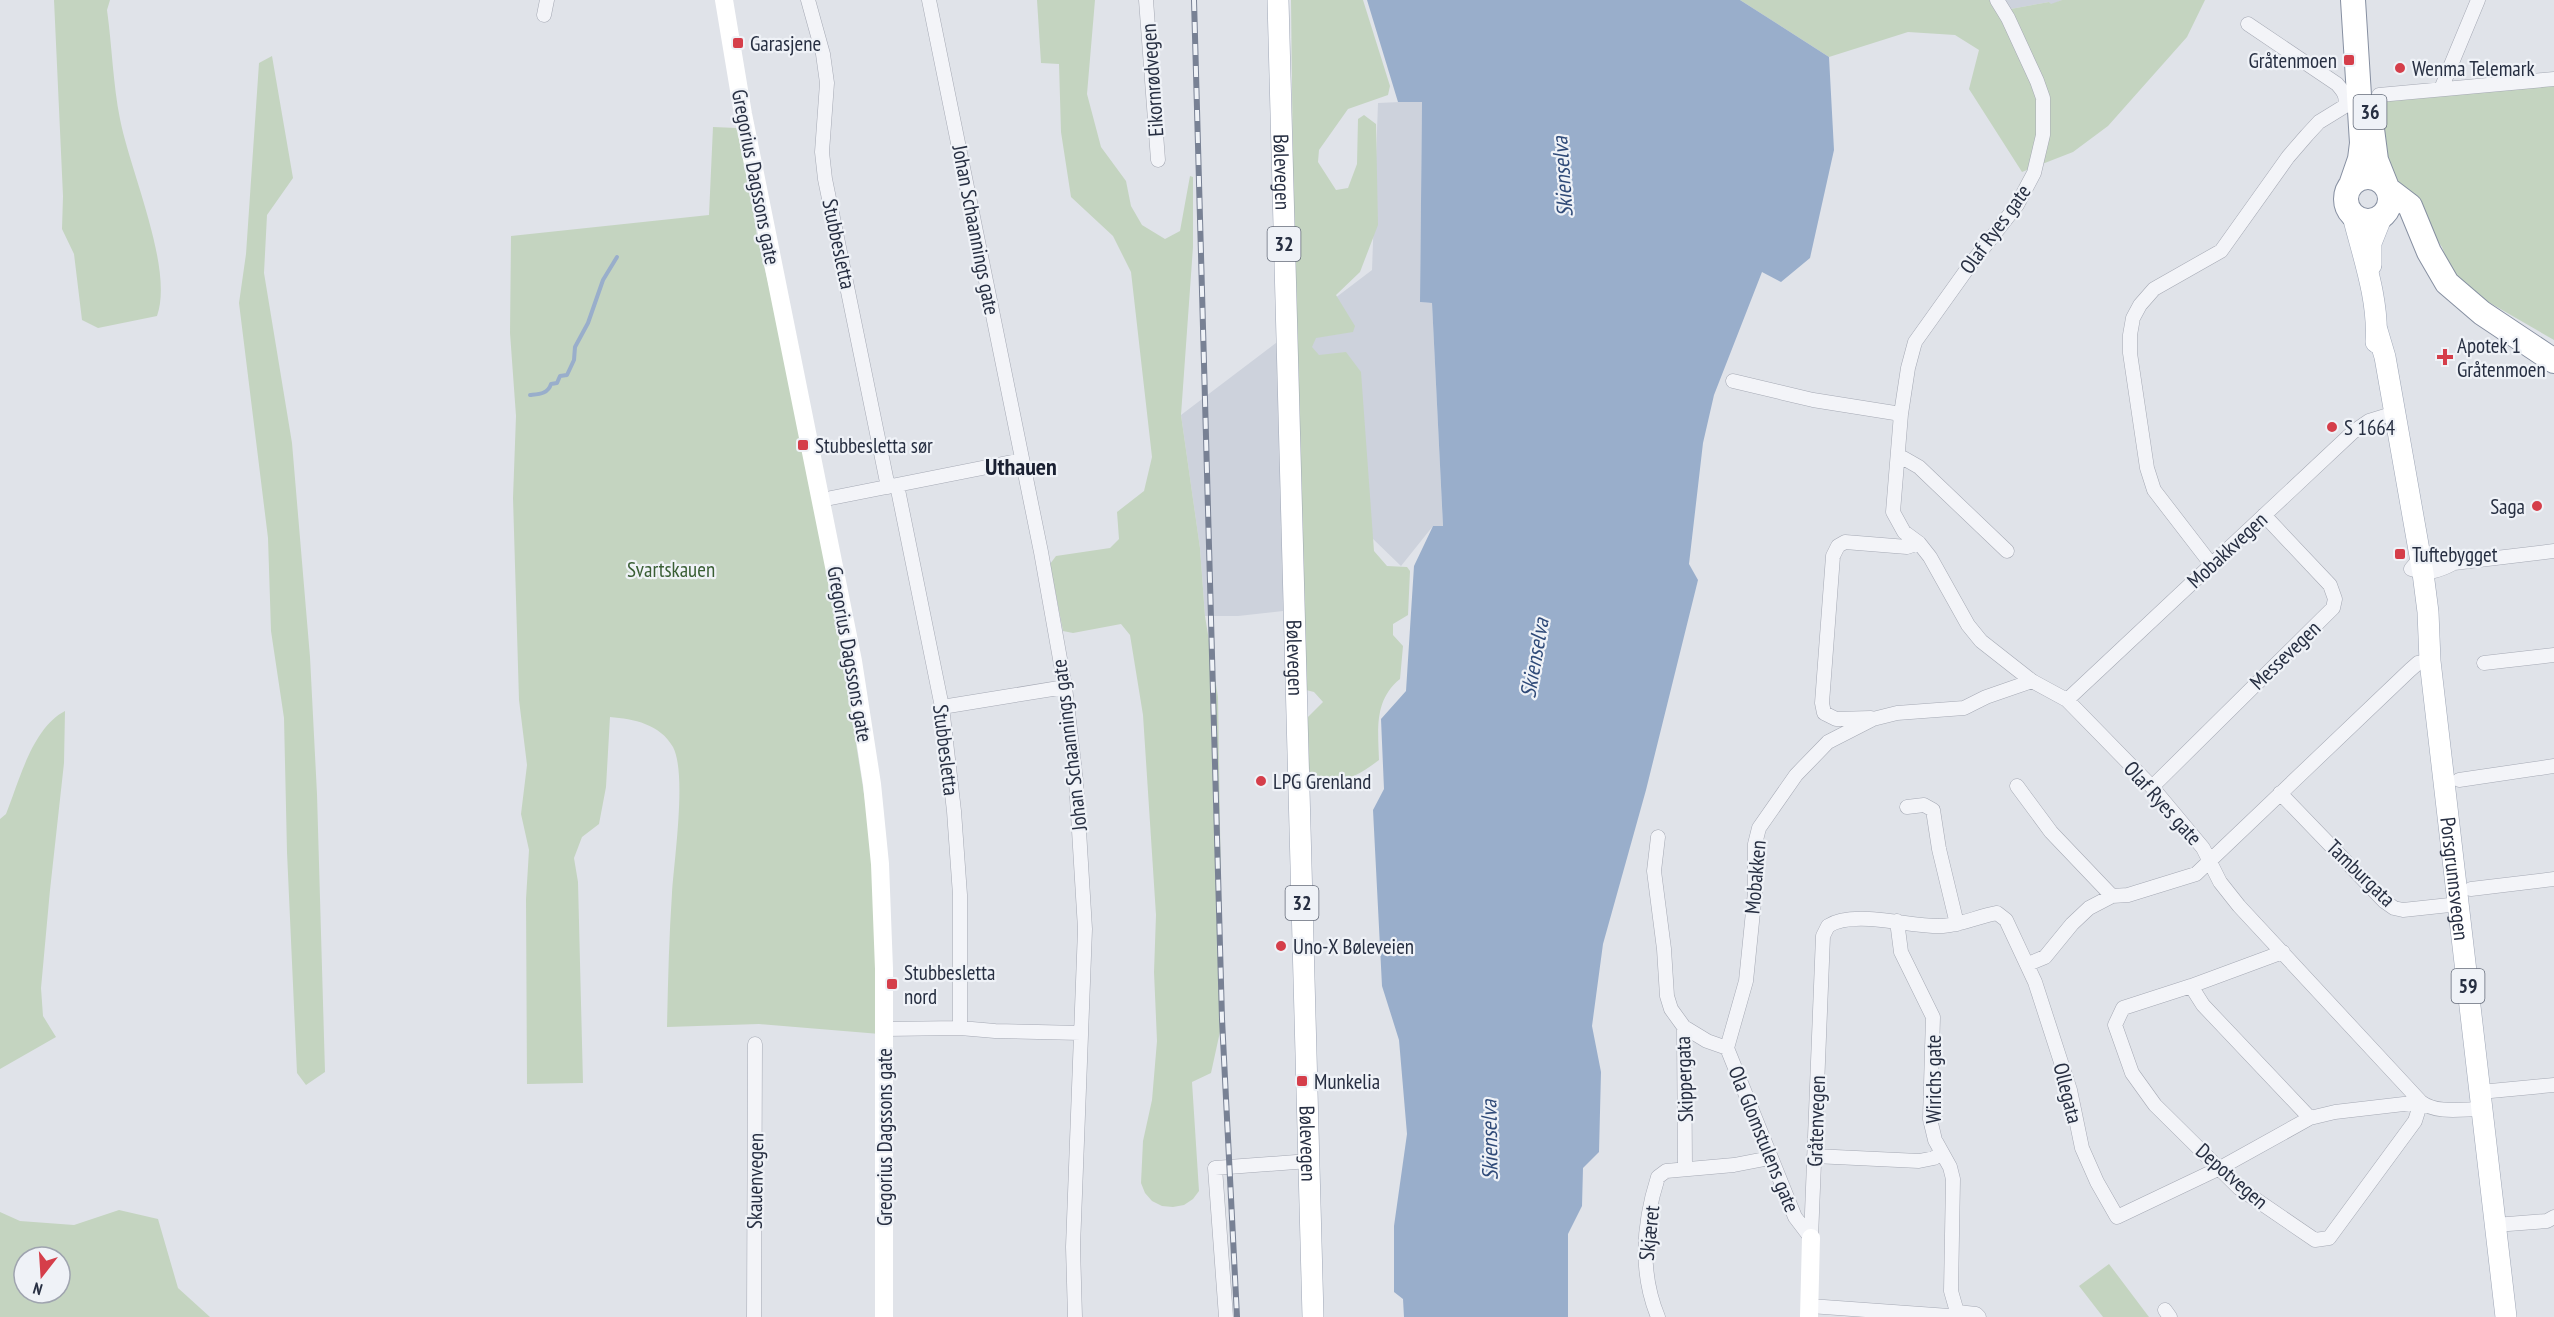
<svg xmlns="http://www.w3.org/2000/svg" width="2554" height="1317" font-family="'PT Sans Narrow',sans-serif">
  <rect width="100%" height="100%" fill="#e0e3e9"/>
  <path fill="#cdd2dc" d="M 1989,0 L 2062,0 L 2051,5 L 2049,2 L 2005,10 Z
    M 1422,101 L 1420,302 L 1432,303 L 1443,527 L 1433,526 L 1401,566 L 1371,537 L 1298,535 L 1283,611 L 1238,616 L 1205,616 L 1200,548 L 1181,415 L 1372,270 L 1378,103 Z"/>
  <path fill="#c4d4c0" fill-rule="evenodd" d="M 54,0 L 110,0 L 107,10 C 112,46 113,84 120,119 C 130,171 174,269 157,316 L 98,328 L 82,320 L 74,254 L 62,229 L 63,196 Z
    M 1037,0 L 1095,0 L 1087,94 L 1101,147 L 1126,181 L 1131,206 L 1142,225 L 1165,239 L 1180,231 L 1190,176 L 1193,177 L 1193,247 L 1181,415 L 1200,548 L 1205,616 L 1218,697 L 1223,1018 L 1211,1073 L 1192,1082 L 1199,1191 L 1193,1199 L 1184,1205 L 1173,1207 L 1162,1206 L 1152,1201 L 1145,1193 L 1141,1183 L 1143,1141 L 1152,1100 L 1157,1041 L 1154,972 L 1156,915 L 1143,715 L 1130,635 L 1121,624 L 1073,633 L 1063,631 L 1050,564 L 1056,556 L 1110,548 L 1119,539 L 1117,512 L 1144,491 L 1152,457 L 1131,272 L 1113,236 L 1071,197 L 1061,132 L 1059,64 L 1041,63 Z
    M 1291,0 L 1363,0 L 1390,86 L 1388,95 L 1348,109 L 1319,150 L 1318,162 L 1336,190 L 1348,188 L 1357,164 L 1358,119 L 1364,115 L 1376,124 L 1378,225 L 1360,272 L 1336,295 L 1355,326 L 1353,332 L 1316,338 L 1312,347 L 1319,355 L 1346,352 L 1361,372 L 1374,551 L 1387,566 L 1407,567 L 1410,571 L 1408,615 L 1393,624 L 1393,635 L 1403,646 L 1400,679 C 1374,700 1378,729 1379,760 C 1354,779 1343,784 1311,775 L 1307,762 L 1306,719 L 1323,702 L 1314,692 L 1302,689 L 1297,517 Z
    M 1740,0 L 1989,0 L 2005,10 L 2049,2 L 2051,4 L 2062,0 L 2205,0 L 2187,37 L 2108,126 L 2073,152 L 2022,172 L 1969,89 L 1979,50 L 1955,35 L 1908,32 L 1829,57 Z
    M 272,56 L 293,178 L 267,215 L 264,273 L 292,443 L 310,657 L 317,794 L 325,1072 L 306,1085 L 297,1073 L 287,852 L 284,718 L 271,631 L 268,538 L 239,303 L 246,254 L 259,63 Z
    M 2554,79 L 2554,340 L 2464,288 L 2452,273 L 2442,247 L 2383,165 L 2375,117 L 2379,95 Z
    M 713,127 L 737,128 L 748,167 L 757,237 L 778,323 L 830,580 L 875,863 L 880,1034 L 759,1024 L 667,1027 C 668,982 669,938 672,893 C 674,860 687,774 673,747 C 660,724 634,719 610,717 L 606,787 L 599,824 L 582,837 L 574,858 L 578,882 L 583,1083 L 527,1084 L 526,899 L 529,850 L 521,814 L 527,765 L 519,700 L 513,498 L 516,416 L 510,333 L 511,236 L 709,215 Z
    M 65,711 L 64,763 L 50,890 L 41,988 L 43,1016 L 56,1037 L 0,1069 L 0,819 L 6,814 C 19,782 32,728 65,711 Z
    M 119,1210 L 158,1219 L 178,1288 L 210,1317 L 0,1317 L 0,1212 L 20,1221 L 74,1225 ZM 24,1257 L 60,1257 L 60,1293 L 24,1293 Z
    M 2109,1264 L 2149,1317 L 2103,1317 L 2079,1286 Z"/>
  <path fill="#99aecb" d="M 1367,0 L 1740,0 L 1829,57 L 1834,150 L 1810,258 L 1781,282 L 1762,272 L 1714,395 L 1703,443 L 1689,564 L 1698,580 L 1646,790 L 1603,944 L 1592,1026 L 1601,1072 L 1599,1152 L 1583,1168 L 1582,1206 L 1568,1234 L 1568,1317 L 1404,1317 L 1403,1299 L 1394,1292 L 1394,1226 L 1407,1134 L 1399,1040 L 1382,986 L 1373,810 L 1384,789 L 1381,719 L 1406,691 L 1414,566 L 1433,526 L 1443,526 L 1432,303 L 1420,302 L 1422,102 L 1398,102 Z"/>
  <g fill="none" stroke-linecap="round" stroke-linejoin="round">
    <path stroke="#99aecb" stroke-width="4" d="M 530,395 C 539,394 548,394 551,384 L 557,383 L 560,376 L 567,375 L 574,360 L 575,347 L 588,323 L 603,280 L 617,257"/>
    <defs>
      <path id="street" d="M 808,0 L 823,54 L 827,83 L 822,152 L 825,179 L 888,487
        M 929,0 L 1041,552 L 1065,687 L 1076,781 L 1085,929 L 1073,1247 L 1075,1317
        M 1146,0 L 1158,160
        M 1997,0 L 2008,18 L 2037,81 L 2043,98 L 2043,135 L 2034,173 L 2017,205 L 1970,265 L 1915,342 L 1908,368 L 1901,414 L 1893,512 L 1904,532 L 1919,543 L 1930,557 L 1968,625 L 1981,641 L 2032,681 L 2067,700 L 2152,787 L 2203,848 L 2220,882 L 2239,906 L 2421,1102 C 2437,1114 2462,1109 2482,1109
        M 544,15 L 547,0
        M 2441,89 L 2478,0
        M 2379,95 L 2554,79
        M 1733,381 L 1813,400 L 1901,414
        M 1898,455 L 1919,467 L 2007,551
        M 897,485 L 942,707 L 954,811 L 960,895 L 960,1028
        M 821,500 L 1022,460
        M 2454,563 C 2439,571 2427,575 2411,569 L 2420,558 L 2454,563 L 2554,551
        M 2211,564 L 2154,490 L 2147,468 L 2130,353 L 2130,335 L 2133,318 L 2140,305 L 2154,289 L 2221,251 L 2288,157 L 2307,135 L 2319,122 L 2345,106 C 2347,96 2344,92 2337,84 L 2248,24
        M 2484,663 L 2554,655
        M 2067,700 L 2353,432 L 2369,421 L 2395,413
        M 942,707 L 1065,687
        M 1871,718 L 1836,719 L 1824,713 L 1822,703 L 1833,556 L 1838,546 L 1845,542 L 1907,547 L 1919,543
        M 2459,780 L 2554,766
        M 2017,786 L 2051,832 L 2112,896
        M 2152,787 L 2333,608 L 2335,599 L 2330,585 L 2264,515
        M 2280,793 L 2384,901 L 2394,908 L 2403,910 L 2459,904
        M 1907,807 L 1924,805 L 1933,810 L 1939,849 L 1957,924
        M 1658,837 L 1654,871 L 1664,949 L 1667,996 L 1671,1009 L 1684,1027 L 1685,1167
        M 2471,889 L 2554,879
        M 1897,921 L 1901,952 L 1933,1017 L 1930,1119 L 1935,1140 L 1950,1167 L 1953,1179 L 1951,1291 L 1957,1312
        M 2028,964 L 2045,957 L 2072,924 L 2089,908 L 2112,896 L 2128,895 L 2196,874 L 2410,670 L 2418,663 L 2430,661
        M 2191,986 L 2203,1005 L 2310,1118
        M 1684,1027 L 1707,1041 L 1727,1048 L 1795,1217 L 1811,1238
        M 885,1029 L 960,1028 L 995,1031 L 1081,1033
        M 1727,1048 L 1746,981 L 1755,892 L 1755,844 L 1759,828 L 1796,775 L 1828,742 L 1873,719 L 1897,713 L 1964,708 L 1986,697 L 2032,681
        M 2480,1092 L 2554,1085
        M 1814,1156 L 1919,1161 L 1934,1158 L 1941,1153
        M 2495,1225 L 2547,1221 L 2554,1217
        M 1811,1238 L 1823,936 L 1828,926 C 1855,909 1912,928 1943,926 C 1961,925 1979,916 1997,913 L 2006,920 L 2035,982 L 2070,1090 L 2082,1148 L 2097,1182 L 2117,1217 L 2220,1168 L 2310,1118 L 2335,1112 L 2421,1102 L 2415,1121 L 2329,1238 L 2315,1240 L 2239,1188 L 2155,1105 L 2132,1073 L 2115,1025 L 2123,1008 L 2191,986 L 2283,952
        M 1810,1306 L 1949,1316 L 1957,1312 L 1976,1314 L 1979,1317
        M 2165,1310 L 2170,1317
        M 754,1317 L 755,1044
        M 1226,1317 L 1215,1168 L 1309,1161
        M 1658,1317 C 1639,1271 1643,1224 1658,1177 L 1666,1171 L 1734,1165 L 1770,1158"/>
      <g id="primary">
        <path id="s1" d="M 1278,0 L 1313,1317"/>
        <path d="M 2353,216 C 2363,256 2379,300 2376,342"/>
        <path d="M 2371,265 L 2371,243 L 2381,218"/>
        <path id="s2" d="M 2377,330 L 2385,357 L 2423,573 L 2428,612 L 2430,661 L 2506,1317"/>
      </g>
      <path id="highway" d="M 2372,129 L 2376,160 L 2386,185
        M2346 199a22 22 0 1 1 44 0a22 22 0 1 1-44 0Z
        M 2351,185 L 2360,159 L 2362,143 L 2353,0
        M 2389,190 L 2410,206 L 2429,252 L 2447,283 L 2482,313 L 2554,361"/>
    </defs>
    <use href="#street" stroke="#a5a9b4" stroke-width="15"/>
    <use href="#primary" stroke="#9ea6b6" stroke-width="22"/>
    <use href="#highway" stroke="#868fa1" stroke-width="26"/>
    <use href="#street" stroke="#f3f4f8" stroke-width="14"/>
    <path stroke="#fff" stroke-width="18" d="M 724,0 L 743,114 L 853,661 L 872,784 L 880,864 L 884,969 L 884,1317
      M 1809,1317 L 1811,1238"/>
    <use href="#primary" stroke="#fff" stroke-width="21"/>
    <use href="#highway" stroke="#fff" stroke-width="24"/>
    <defs>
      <path id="rail" d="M 1194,0 L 1222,1019 L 1237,1317"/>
    </defs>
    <use href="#rail" stroke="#788194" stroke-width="6"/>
    <use href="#rail" stroke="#eff2f7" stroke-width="4" stroke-dasharray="11" stroke-linecap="butt"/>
  </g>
  <g fill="#d53e4a" stroke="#eff2f7" stroke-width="2">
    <rect x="732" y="37" width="12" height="12" rx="3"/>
    <rect x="2343" y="54" width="12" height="12" rx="3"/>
    <circle cx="2400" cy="68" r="6"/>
    <path d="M2442 348h6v6h6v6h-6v6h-6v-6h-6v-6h6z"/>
    <circle cx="2332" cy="427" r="6"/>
    <rect x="797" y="439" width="12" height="12" rx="3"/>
    <circle cx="2537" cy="506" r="6"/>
    <rect x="2394" y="548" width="12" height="12" rx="3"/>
    <circle cx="1261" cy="781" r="6"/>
    <circle cx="1281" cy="946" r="6"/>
    <rect x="886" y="978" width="12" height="12" rx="3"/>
    <rect x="1296" y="1075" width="12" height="12" rx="3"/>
  </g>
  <g text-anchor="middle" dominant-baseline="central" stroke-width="4.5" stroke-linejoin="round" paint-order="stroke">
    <g fill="#eff2f7" stroke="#636a78" stroke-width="1.5">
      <rect x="2353.5" y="95" width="33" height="34" rx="4.5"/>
      <rect x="1267.5" y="227" width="33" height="34" rx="4.5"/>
      <rect x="1285.5" y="886" width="33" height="34" rx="4.5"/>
      <rect x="2451.5" y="969" width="33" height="34" rx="4.5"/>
    </g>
    <g font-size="20" font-weight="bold" fill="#272f42">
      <text x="2370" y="112">36</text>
      <text x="1284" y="244">32</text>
      <text x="1302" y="903">32</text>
      <text x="2468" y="986">59</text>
    </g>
    <g font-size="21" fill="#272f42" stroke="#eff2f7" text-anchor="start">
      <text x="750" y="43">Garasjene</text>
      <text x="2337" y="60" text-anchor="end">Gråtenmoen</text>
      <text x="2412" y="68">Wenma Telemark</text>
      <text x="2457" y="345">Apotek 1<tspan x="2457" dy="24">Gråtenmoen</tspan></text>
      <text x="2344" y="427">S 1664</text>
      <text x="815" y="445">Stubbesletta sør</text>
      <text x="2525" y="506" text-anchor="end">Saga</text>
      <text x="2412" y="554">Tuftebygget</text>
      <text x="1273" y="781">LPG Grenland</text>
      <text x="1293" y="946">Uno-X Bøleveien</text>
      <text x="904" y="972">Stubbesletta<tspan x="904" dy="24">nord</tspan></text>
      <text x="1314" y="1081">Munkelia</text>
    </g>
    <g font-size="21" fill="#272f42" stroke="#eff2f7">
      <text transform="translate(1152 80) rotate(-94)">Eikornrødvegen</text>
      <text stroke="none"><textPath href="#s1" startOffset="172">Bølevegen</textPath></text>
      <text transform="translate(756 177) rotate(79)">Gregorius Dagssons gate</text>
      <text transform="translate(1995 229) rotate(-54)">Olaf Ryes gate</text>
      <text transform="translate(976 230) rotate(79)">Johan Schaannings gate</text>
      <text transform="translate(839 244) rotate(78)">Stubbesletta</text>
      <text transform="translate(2227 550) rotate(-43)">Mobakkvegen</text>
      <text transform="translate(850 654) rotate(80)">Gregorius Dagssons gate</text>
      <text transform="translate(2285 655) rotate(-44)">Messevegen</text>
      <text stroke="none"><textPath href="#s1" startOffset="658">Bølevegen</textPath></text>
      <text transform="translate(1069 745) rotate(-97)">Johan Schaannings gate</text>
      <text transform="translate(946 750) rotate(83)">Stubbesletta</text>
      <text transform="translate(2163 803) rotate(48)">Olaf Ryes gate</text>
      <text transform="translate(2361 873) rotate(44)">Tamburgata</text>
      <text transform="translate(1755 877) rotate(-85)">Mobakken</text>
      <text stroke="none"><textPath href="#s2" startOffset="555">Porsgrunnsvegen</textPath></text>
      <text transform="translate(1684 1079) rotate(-92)">Skippergata</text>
      <text transform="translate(1933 1079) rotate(-90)">Wirichs gate</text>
      <text transform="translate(2068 1093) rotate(76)">Ollegata</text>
      <text transform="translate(1816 1121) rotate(-88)">Gråtenvegen</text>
      <text transform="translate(884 1137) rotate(-90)">Gregorius Dagssons gate</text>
      <text transform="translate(1764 1139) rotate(68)">Ola Glomstulens gate</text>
      <text stroke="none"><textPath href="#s1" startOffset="1144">Bølevegen</textPath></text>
      <text transform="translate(2232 1176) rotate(41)">Depotvegen</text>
      <text transform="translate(755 1181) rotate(-89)">Skauenvegen</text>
      <text transform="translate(1649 1233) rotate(-84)">Skjæret</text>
    </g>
    <g font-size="21" fill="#395e34" stroke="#eff2f7">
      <text x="671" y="569">Svartskauen</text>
    </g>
    <g font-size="22" font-style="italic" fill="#2f4a78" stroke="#eff2f7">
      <text transform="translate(1562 177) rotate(-94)">Skienselva</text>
      <text transform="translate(1534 658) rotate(-80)">Skienselva</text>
      <text transform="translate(1489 1140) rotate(-91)">Skienselva</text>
    </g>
    <g font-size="24" font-weight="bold" fill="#1a2032" stroke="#eff2f7">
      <text x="1021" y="466">Uthauen</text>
    </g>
  </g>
  <g transform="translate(42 1275) rotate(197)"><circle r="28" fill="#eff2f7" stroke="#9fa4af" stroke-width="1.5"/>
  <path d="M0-4.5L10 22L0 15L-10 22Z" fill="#d53e4a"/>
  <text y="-9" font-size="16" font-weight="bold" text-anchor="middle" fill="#272f42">N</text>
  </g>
</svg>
